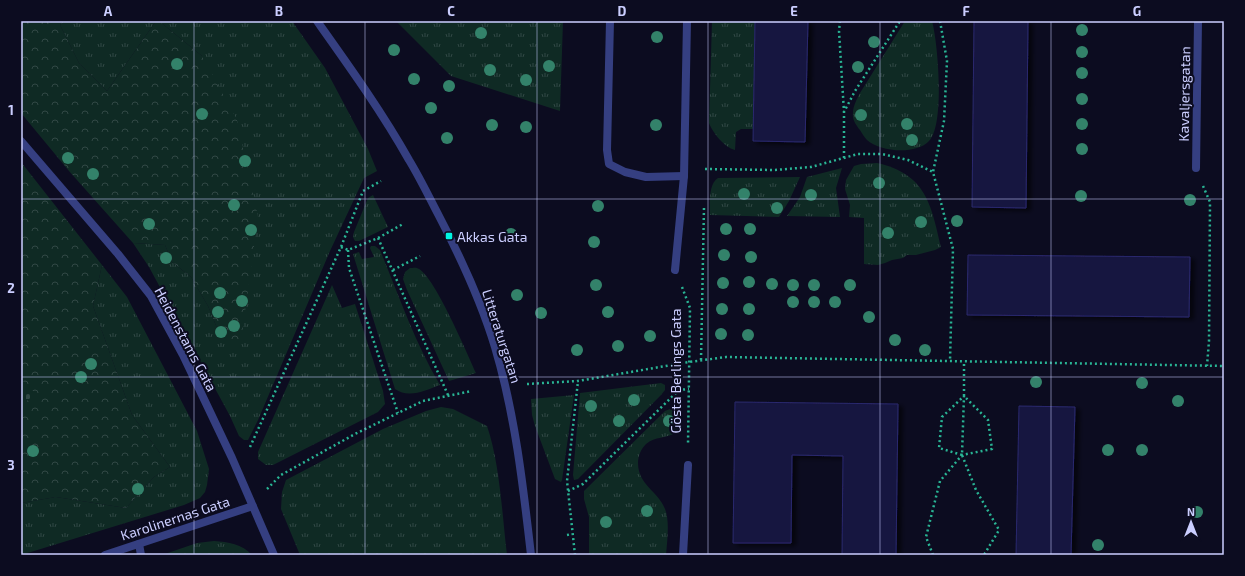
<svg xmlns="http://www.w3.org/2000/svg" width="1245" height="576" font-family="'Exo 2',sans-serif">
  <defs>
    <pattern id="grass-tufts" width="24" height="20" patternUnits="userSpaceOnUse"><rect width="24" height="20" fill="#0f2a24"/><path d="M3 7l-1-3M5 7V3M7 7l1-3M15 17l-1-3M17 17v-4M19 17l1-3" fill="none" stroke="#314845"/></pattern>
    <pattern id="forest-crowns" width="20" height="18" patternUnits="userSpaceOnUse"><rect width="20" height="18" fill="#0f2a24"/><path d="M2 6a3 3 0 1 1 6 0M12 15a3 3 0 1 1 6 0" fill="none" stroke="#314845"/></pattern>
    <pattern id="cemetery-stones" width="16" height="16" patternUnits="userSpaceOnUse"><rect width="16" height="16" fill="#0f2a24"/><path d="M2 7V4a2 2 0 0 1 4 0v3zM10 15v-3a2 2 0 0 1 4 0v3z" fill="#314845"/></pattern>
    <filter id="shadow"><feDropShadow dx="4.5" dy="2.5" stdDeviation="2" flood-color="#0009"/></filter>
  </defs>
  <rect width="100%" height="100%" fill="#0c0c20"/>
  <path fill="url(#grass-tufts)" d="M 65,21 L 156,21 L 107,91 L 79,63 L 60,25 Z
    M 159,21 L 292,21 L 325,68 L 368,149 L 377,171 L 364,178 L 330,251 L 258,420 L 248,440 L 244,440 L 239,436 L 230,416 L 149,267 L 133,243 L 165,245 L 172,262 L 191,277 L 208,306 L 217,328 L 202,56 Z
    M 396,21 L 563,21 L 560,111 L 451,76 Z
    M 712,21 L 755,21 L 753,129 L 741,129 L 736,132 L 735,150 C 724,147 713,133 709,123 Z
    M 905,21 L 932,21 C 938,43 945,125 929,141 C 916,155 880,152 867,140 C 864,137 862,133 860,130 C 856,125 852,119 853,113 C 853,106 857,99 860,93 Z
    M 877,163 C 926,174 931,204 941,247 L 935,250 L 916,255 L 907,255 L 903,258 L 892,260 L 885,263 L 878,265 L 864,264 L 864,218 L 849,217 L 850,205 L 845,189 L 846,180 L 854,166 L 861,164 Z
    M 842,168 L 836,188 L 840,217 L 787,216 L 800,197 L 807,177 Z
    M 800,177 L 789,201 L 779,217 L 710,215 C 710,205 708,184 718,178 Z
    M 373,195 L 388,227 L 359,241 L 355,241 L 353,237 L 354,232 L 368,198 Z
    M 371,246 L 375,246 L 380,250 C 399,296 415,343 440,385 C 426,390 409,399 395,389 L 353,254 L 359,252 L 362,259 L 374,257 L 370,248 Z
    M 102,265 L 127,297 L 197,431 L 209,469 L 207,485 L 205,492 L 200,498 L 184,505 L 21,555 L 21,503 L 56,497 L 126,508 L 154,477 L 170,467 L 132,415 L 93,306 Z
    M 410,268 C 414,268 416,267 419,269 C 435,278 467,353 476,373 L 449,381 L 407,290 L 403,279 L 405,272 Z
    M 332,285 L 342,308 L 355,304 L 383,391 L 385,404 L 378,412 L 273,465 L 266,465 L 258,459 L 258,452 Z
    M 661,383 L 665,385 L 665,390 L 661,395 L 578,479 L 574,480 L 573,475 L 580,393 Z
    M 574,395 L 562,480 L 561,482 L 555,479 L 535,426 L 532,415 L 531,399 Z
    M 441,407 L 453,409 L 487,426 C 500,464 502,514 507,555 L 300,555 L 281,509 L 282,492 L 286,480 L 383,429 L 426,411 Z
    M 670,409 L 679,414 L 679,420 L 677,432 C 666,439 655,436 646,444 C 641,449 638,456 638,463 C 638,485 658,491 665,509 C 670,521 667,542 666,555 L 589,555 L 589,517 L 584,499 L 584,491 L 665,411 Z
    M 214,541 C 228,542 242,544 252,555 L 162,555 L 197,543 Z"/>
  <path fill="url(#forest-crowns)" d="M 21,21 L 65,21 L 60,25 L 79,63 L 107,91 L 156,21 L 159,21 L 202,56 L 237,120 L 258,217 L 241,342 L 228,341 L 217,328 L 208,306 L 191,277 L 172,262 L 165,245 L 133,243 L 69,171 L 21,113 Z
    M 21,162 L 102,265 L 93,306 L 132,415 L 170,467 L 154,477 L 126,508 L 56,497 L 21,503 Z"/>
  <path fill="url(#cemetery-stones)" d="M 21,379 L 35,393 L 21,407 Z"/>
  <path fill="#181741" stroke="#2a296e" filter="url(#shadow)" d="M 755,21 L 808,21 L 805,142 L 753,141 Z
    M 974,21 L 1028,21 L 1026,208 L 972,207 Z
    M 968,255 L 1190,257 L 1189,317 L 967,315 Z
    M 735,402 L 898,404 L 896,555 L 842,555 L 843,456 L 792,455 L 791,543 L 733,543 Z
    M 1019,406 L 1075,407 L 1071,555 L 1016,555 Z"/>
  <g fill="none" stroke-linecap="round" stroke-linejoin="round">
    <path stroke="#29b494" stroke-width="2.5" stroke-dasharray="2 3" stroke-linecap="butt" d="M 840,21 L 839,31 L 844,112
      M 940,21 L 947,61 L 944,121 L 933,172 L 953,249 L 950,361
      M 844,158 L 844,112 L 855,91 L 900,21
      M 705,169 L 775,170 L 811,167 L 858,154 L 882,154 L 908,160 L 933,172
      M 1203,186 L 1210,202 L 1209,341 L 1207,366
      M 378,238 L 448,395
      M 341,247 L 348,250 L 378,238 L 403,224
      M 348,250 L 349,268 L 398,413
      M 393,270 L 420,256
      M 682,287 L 690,308 L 688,445
      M 701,360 L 704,207
      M 527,384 L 578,381 L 689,362 L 726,357 L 1224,366
      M 250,447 L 341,247 L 363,191 L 381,181
      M 962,455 L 939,448 L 942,417 L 964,396 L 962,455 L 976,490 L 999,530 L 984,555
      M 267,489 L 281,475 L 355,434 L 398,413 L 423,401 L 472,391
      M 568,491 L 583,484 L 679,390 L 689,389
      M 567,535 L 572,534
      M 575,555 L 567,481 L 578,381
      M 933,555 L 926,537 L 940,481 L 962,455 L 992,449 L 988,420 L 964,396 L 964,362"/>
    <path stroke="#353f81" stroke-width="8" d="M 610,21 L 607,150 L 609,164 L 625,172 L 646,177 L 684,176
      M 139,544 L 141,555"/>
    <path stroke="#353f81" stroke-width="8" d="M 21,141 L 118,254 L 151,296 L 183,355 L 232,458 L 274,555
      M 1196,168 L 1198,21
      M 675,270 L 684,176 L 687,21
      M 105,555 L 253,506
      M 683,555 L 688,465"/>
    <path stroke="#353f81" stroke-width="8" d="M 317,21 C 349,66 382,112 409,160 C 420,178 429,197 439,216 C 461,258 481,301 495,347 C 515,414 523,485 531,555"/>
  </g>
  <g fill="#33826a">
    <circle cx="1082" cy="30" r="6"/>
    <circle cx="481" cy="33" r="6"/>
    <circle cx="657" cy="37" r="6"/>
    <circle cx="874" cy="42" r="6"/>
    <circle cx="394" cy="50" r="6"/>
    <circle cx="1082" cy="52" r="6"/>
    <circle cx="177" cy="64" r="6"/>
    <circle cx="549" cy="66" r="6"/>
    <circle cx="858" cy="67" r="6"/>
    <circle cx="490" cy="70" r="6"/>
    <circle cx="1082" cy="73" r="6"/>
    <circle cx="414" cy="79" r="6"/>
    <circle cx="526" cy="80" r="6"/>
    <circle cx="449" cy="86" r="6"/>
    <circle cx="1082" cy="99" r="6"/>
    <circle cx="431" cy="108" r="6"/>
    <circle cx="202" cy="114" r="6"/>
    <circle cx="861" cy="115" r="6"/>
    <circle cx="907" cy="124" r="6"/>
    <circle cx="1082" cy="124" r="6"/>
    <circle cx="492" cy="125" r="6"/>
    <circle cx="656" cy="125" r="6"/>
    <circle cx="526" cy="127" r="6"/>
    <circle cx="447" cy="138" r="6"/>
    <circle cx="912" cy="140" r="6"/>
    <circle cx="1082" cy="149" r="6"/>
    <circle cx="68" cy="158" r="6"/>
    <circle cx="245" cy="161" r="6"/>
    <circle cx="93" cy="174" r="6"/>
    <circle cx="879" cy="183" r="6"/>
    <circle cx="744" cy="194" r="6"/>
    <circle cx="811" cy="195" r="6"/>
    <circle cx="1081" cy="196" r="6"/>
    <circle cx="1190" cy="200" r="6"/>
    <circle cx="234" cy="205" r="6"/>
    <circle cx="598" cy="206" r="6"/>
    <circle cx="777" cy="208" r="6"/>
    <circle cx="957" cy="221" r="6"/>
    <circle cx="921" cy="222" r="6"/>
    <circle cx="149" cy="224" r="6"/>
    <circle cx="726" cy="229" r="6"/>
    <circle cx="750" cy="229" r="6"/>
    <circle cx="251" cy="230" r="6"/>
    <circle cx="888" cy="233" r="6"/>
    <circle cx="511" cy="234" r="6"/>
    <circle cx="594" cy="242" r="6"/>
    <circle cx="724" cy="255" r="6"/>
    <circle cx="751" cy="257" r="6"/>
    <circle cx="166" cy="258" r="6"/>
    <circle cx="749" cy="282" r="6"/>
    <circle cx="723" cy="283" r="6"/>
    <circle cx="772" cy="284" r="6"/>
    <circle cx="596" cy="285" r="6"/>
    <circle cx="793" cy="285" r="6"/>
    <circle cx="814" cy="285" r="6"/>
    <circle cx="850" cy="285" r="6"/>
    <circle cx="220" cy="293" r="6"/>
    <circle cx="517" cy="295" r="6"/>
    <circle cx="242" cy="301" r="6"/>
    <circle cx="793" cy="302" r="6"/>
    <circle cx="814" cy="302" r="6"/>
    <circle cx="835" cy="302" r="6"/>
    <circle cx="722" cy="309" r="6"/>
    <circle cx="749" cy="309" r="6"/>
    <circle cx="218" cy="312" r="6"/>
    <circle cx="608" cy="312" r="6"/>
    <circle cx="541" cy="313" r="6"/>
    <circle cx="869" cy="317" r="6"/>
    <circle cx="234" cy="326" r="6"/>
    <circle cx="221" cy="332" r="6"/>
    <circle cx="721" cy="334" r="6"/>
    <circle cx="748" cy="335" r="6"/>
    <circle cx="650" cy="336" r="6"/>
    <circle cx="895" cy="340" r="6"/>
    <circle cx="618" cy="346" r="6"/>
    <circle cx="577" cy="350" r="6"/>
    <circle cx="925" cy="350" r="6"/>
    <circle cx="91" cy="364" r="6"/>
    <circle cx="81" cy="377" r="6"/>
    <circle cx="1036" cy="382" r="6"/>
    <circle cx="1142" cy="383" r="6"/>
    <circle cx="634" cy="400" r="6"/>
    <circle cx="1178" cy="401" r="6"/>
    <circle cx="591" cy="406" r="6"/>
    <circle cx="619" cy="421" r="6"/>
    <circle cx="669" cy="421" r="6"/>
    <circle cx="1108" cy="450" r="6"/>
    <circle cx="1142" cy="450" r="6"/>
    <circle cx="33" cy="451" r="6"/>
    <circle cx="138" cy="489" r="6"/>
    <circle cx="647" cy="511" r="6"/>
    <circle cx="1197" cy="512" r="6"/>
    <circle cx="606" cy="522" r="6"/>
    <circle cx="1098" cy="545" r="6"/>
  </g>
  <path fill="none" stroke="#cbceff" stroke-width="1" stroke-opacity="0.55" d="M 194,21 L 194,555M 365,21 L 365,555M 537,21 L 537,555M 708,21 L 708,555M 880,21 L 880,555M 1051,21 L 1051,555M 21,199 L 1224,199M 21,377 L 1224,377"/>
  <rect fill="#00f6e3" stroke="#0c0c20" stroke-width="1.5" x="445" y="232" width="8" height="8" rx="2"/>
  <g text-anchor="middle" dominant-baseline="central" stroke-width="4" stroke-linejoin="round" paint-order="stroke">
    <g font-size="14" fill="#cbceff" stroke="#0c0c20">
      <text transform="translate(1184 94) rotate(-89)">Kavaljersgatan</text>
      <text transform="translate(502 336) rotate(72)">Litteraturgatan</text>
      <text transform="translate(186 339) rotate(62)">Heidenstams Gata</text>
      <text transform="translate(675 371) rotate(-90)">Gösta Berlings Gata</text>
      <text transform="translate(175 518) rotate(-18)">Karolinernas Gata</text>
    </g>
    <g font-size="14" fill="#cbceff" stroke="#0c0c20" text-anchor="start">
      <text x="457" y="236">Akkas Gata</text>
    </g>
  </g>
  <rect width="1245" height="576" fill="none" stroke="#0c0c20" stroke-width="44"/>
  <g transform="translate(1191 522)" stroke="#0c0c20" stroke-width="3" paint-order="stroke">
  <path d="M0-3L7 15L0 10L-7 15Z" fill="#cbceff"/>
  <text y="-6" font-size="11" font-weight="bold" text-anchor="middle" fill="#cbceff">N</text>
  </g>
  <rect x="22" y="22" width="1201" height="532" fill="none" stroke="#cbceff" stroke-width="1.5"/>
  <g font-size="13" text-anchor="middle" font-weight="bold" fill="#cbceff">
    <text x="108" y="16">A</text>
    <text x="279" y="16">B</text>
    <text x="451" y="16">C</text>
    <text x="622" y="16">D</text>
    <text x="794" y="16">E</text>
    <text x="966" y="16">F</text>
    <text x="1137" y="16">G</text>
    <text x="11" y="115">1</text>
    <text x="11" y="293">2</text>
    <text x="11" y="470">3</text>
  </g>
</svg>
